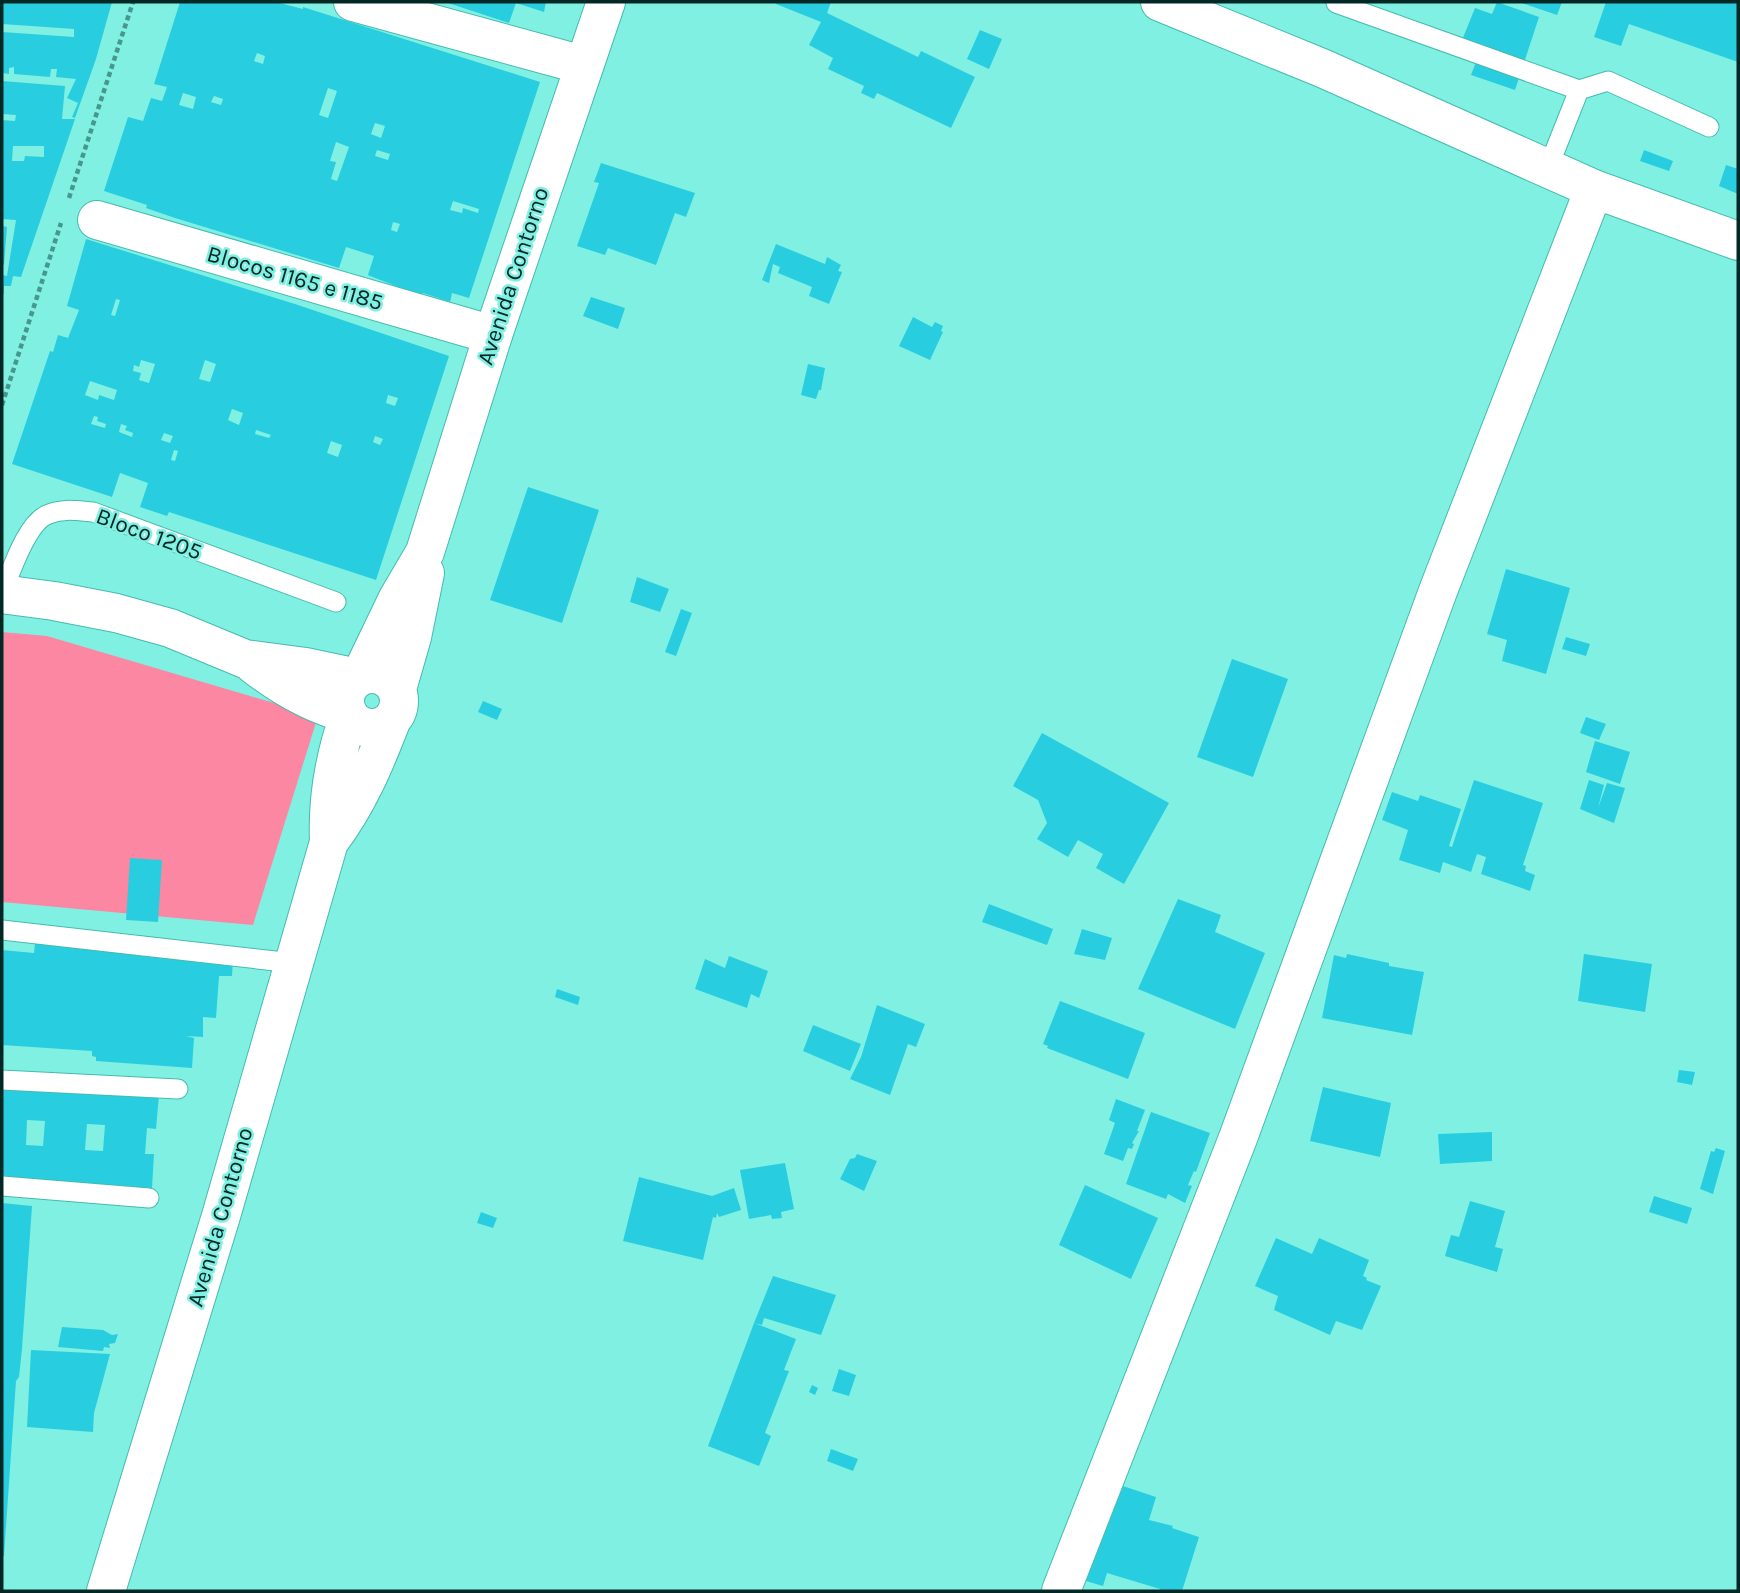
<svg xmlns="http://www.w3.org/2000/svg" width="1740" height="1593" font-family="Karla,sans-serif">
  <rect width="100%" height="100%" fill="#80f0e3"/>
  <path fill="#fb87a3" d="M 2,632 L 47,636 L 318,716 L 253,925 L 2,902 Z"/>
  <path fill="#28cedf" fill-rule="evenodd" d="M 2,2 L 112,2 L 96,59 L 75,118 L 72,117 L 78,103 L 67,98 L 76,79 L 56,77 L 57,69 L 51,69 L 50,77 L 14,74 L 14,67 L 9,68 L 9,74 L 2,73 L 2,32 L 74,37 L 74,29 L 2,24 Z
    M 180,2 L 276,2 L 303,9 L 303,7 L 540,82 L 469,298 L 452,293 L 450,302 L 423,293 L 422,296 L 370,276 L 368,275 L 374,256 L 346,247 L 339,268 L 175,218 L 146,208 L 147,205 L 104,191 L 128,117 L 143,121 L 151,98 L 162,101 L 167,87 L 154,84 ZM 257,53 L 265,56 L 263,64 L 254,61 ZM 328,88 L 337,91 L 328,118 L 319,115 ZM 183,93 L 196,97 L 193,109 L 179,105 ZM 214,96 L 223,99 L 221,105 L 211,102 ZM 375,123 L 385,126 L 381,138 L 371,134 ZM 336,142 L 349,147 L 337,181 L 331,179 L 336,162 L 330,161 ZM 377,150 L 390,154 L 388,160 L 375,156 ZM 453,201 L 479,209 L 478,213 L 463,208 L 462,213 L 450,210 ZM 393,222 L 400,224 L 397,232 L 391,230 Z
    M 445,2 L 546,2 L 544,12 L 516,3 L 509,23 Z
    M 777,2 L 831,2 L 827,13 L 918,57 L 921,51 L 975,77 L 951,128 L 877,93 L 874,99 L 861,93 L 864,86 L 828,69 L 833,58 L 809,45 L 821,22 L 776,4 Z
    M 1497,2 L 1539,17 L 1515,90 L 1471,75 L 1476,62 L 1456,55 L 1475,8 L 1492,14 Z
    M 1519,2 L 1562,2 L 1557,15 Z
    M 1606,2 L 1738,2 L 1738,62 L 1629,24 L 1621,46 L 1594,37 Z
    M 980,30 L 1002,39 L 989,69 L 967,59 Z
    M 2,81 L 65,86 L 62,119 L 75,119 L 21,277 L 13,276 L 11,286 L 4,286 L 4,294 L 2,294 L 2,275 L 7,276 L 16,220 L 2,219 L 2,120 L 15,121 L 16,115 L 2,114 ZM 13,146 L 44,146 L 44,157 L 25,156 L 24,161 L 12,161 Z
    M 1644,150 L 1673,161 L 1669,171 L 1640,161 Z
    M 601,163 L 695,193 L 686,217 L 675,213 L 656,265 L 608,248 L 605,255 L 577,246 L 599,183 L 594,182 Z
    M 1726,165 L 1738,169 L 1738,194 L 1719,186 Z
    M 2,226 L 7,227 L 4,265 L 2,265 Z
    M 86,239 L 298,305 L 449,356 L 376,580 L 169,512 L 167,516 L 140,507 L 148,483 L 120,473 L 112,497 L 12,464 L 50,351 L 53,352 L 58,335 L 68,338 L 79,310 L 67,306 ZM 116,299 L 120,300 L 115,316 L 111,315 ZM 141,360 L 155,364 L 149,383 L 139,380 L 141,373 L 133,371 L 134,365 L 139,367 ZM 205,360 L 216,364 L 210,382 L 199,379 ZM 90,381 L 117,390 L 114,400 L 99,395 L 98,400 L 85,395 ZM 388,395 L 398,398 L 395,406 L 386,403 ZM 232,409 L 243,413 L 239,425 L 228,420 ZM 94,416 L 98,417 L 97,421 L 106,424 L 105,428 L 91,424 ZM 121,424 L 127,426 L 125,430 L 133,433 L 132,437 L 119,432 ZM 256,430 L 271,435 L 269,438 L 255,434 ZM 164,433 L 173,436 L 170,443 L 161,440 ZM 375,436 L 383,439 L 380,445 L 373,442 ZM 331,441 L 342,445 L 338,457 L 327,453 ZM 174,450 L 178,451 L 175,461 L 171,460 Z
    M 776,244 L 825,264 L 827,257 L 841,265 L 838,271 L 842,272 L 829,304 L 809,296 L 812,287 L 778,273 L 780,267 L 773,264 L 769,283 L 762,280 Z
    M 591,297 L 625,308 L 618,329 L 583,316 Z
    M 913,317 L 932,327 L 935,322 L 943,326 L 941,331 L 943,332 L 930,360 L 899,346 Z
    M 808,364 L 825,368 L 821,390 L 819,390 L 816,399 L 801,395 Z
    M 528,487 L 599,510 L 562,623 L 490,600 Z
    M 1506,569 L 1570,588 L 1546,674 L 1502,661 L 1507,640 L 1487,634 Z
    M 637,577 L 669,589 L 660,612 L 630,602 Z
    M 681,609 L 692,613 L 676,656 L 665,652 Z
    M 1566,637 L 1590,644 L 1586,656 L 1562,649 Z
    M 1232,659 L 1288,679 L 1253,777 L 1197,757 Z
    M 483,701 L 502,709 L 497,720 L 478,712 Z
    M 1586,717 L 1606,724 L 1599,740 L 1580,733 Z
    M 1042,733 L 1169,803 L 1124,884 L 1096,868 L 1103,854 L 1078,840 L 1068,857 L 1037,839 L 1047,823 L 1038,800 L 1013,786 Z
    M 1595,741 L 1630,752 L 1620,784 L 1586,772 Z
    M 1474,780 L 1543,803 L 1523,865 L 1526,866 L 1525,871 L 1535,875 L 1530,891 L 1481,874 L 1486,857 L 1477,854 L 1471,872 L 1443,862 L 1440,873 L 1399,860 L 1408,830 L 1382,820 L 1392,792 L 1418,801 L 1420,795 L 1461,809 L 1449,846 L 1452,847 Z
    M 1589,780 L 1604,785 L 1598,808 L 1607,783 L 1625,788 L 1614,823 L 1580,809 Z
    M 130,858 L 162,860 L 158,922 L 126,920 Z
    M 1178,899 L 1221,915 L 1215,932 L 1265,953 L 1235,1029 L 1138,989 Z
    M 989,904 L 1053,929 L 1047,945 L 982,922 Z
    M 1082,929 L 1112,938 L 1105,960 L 1074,954 Z
    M 35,943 L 233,959 L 232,976 L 219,976 L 216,1018 L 203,1017 L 203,1037 L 186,1036 L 194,1038 L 192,1068 L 96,1061 L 96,1057 L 92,1056 L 92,1051 L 2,1045 L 2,950 L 34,953 Z
    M 1347,954 L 1389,963 L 1389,966 L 1424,972 L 1412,1035 L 1322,1018 L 1334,955 L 1346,958 Z
    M 1584,954 L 1652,964 L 1645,1012 L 1578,1001 Z
    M 729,956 L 768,971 L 759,998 L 751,994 L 747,1008 L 695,989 L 705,959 L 725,968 Z
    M 557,989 L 580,997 L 578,1005 L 555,997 Z
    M 1060,1001 L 1145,1033 L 1128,1079 L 1047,1048 L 1048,1046 L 1043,1044 Z
    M 877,1005 L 925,1024 L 916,1047 L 908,1044 L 890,1095 L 850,1079 L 861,1057 Z
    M 813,1025 L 861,1044 L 850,1071 L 803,1051 Z
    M 1679,1070 L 1695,1072 L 1692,1085 L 1677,1082 Z
    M 2,1084 L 159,1095 L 156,1129 L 147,1128 L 145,1154 L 154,1154 L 152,1188 L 2,1177 ZM 27,1120 L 45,1121 L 43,1146 L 26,1145 ZM 87,1124 L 105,1125 L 103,1151 L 85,1150 Z
    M 1323,1087 L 1391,1103 L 1380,1157 L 1310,1141 Z
    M 1116,1099 L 1145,1110 L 1137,1131 L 1139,1131 L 1132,1143 L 1134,1144 L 1132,1149 L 1128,1148 L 1123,1161 L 1104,1154 L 1115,1123 L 1109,1120 Z
    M 1151,1112 L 1210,1133 L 1196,1172 L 1194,1171 L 1188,1185 L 1192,1186 L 1185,1203 L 1168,1194 L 1166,1199 L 1126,1184 Z
    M 1492,1132 L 1492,1161 L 1440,1164 L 1438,1134 Z
    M 1716,1148 L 1725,1151 L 1713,1194 L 1700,1189 L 1711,1151 L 1714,1152 Z
    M 857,1154 L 877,1161 L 864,1191 L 840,1179 L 850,1159 L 855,1158 Z
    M 785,1163 L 794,1209 L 781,1212 L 782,1218 L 772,1219 L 771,1215 L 749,1219 L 740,1170 Z
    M 639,1177 L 712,1196 L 734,1188 L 741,1210 L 719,1217 L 717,1213 L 716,1218 L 713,1217 L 703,1260 L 623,1241 Z
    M 1085,1185 L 1158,1218 L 1131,1279 L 1059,1245 Z
    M 1654,1196 L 1692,1208 L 1687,1224 L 1649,1212 Z
    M 1470,1201 L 1505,1211 L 1495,1247 L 1503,1249 L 1497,1272 L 1445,1256 L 1451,1235 L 1459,1237 Z
    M 2,1203 L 32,1206 L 22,1349 L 19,1377 L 16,1381 L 4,1556 L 2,1556 Z
    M 481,1212 L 497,1218 L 493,1228 L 477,1223 Z
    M 1276,1238 L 1312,1254 L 1319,1238 L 1369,1260 L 1363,1276 L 1367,1278 L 1366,1280 L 1381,1286 L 1362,1330 L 1336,1321 L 1330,1335 L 1274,1310 L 1278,1296 L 1255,1286 Z
    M 773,1276 L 836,1295 L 821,1335 L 764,1318 L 762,1325 L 754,1323 Z
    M 754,1323 L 796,1339 L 784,1370 L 789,1371 L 765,1433 L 771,1436 L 759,1466 L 708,1446 Z
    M 62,1327 L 103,1330 L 112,1335 L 118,1334 L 115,1343 L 109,1344 L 110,1348 L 104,1347 L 103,1351 L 58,1347 Z
    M 31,1350 L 110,1354 L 94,1413 L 93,1432 L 27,1427 Z
    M 839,1369 L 856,1375 L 849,1396 L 832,1391 Z
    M 812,1385 L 818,1388 L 815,1395 L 809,1392 Z
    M 831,1449 L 858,1459 L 853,1471 L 827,1461 Z
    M 1123,1486 L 1156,1497 L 1149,1520 L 1173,1526 L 1172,1528 L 1199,1537 L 1182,1591 L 1159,1591 L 1160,1589 L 1107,1573 L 1103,1586 L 1086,1581 Z"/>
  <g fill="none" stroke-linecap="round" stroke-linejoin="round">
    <defs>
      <path id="service" d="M 1336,3 L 1579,90
        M 1548,168 L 1579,90 L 1608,81 L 1709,127
        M 2,593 C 11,572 27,521 49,514 C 64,508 78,511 93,512 L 336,602
        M 2,930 L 293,963
        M 2,1080 L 178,1089
        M 2,1186 L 149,1198"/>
      <path id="minor" d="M 353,2 L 583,65
        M 1160,2 L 1322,68 L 1594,189 L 1738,241
        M 97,220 L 493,335
        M 1061,1591 L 1238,1138 L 1438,591 L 1594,189"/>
      <path id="tertiary" d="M 2,594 L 54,601 L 116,613 L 170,628 L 245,659 L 306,667 L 358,678
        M 253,664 C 282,687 312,704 348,714
        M345 701a27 27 0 1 1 54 0a27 27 0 1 1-54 0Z
        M 360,677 L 398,598 L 425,552 L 493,335 L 606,2
        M 397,689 L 412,637 L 425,573
        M 329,842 C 358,804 375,763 392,719
        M 106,1591 L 221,1216 L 329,842 C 327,797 334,758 349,716"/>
    </defs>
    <use href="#service" stroke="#45bbaf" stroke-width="21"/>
    <use href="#minor" stroke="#45bbaf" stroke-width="40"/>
    <use href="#tertiary" stroke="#45bbaf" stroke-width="40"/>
    <path stroke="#48978f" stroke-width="4.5" stroke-dasharray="5 3.5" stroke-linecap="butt" d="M 69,198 L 133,2
      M 2,405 L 61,223"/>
    <use href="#service" stroke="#fff" stroke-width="19"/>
    <use href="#minor" stroke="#fff" stroke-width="38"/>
    <use href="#tertiary" stroke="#fff" stroke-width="38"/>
  </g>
  <g text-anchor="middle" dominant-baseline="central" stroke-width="5" stroke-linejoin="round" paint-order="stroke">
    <g font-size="23" fill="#022825" stroke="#80f0e3">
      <text transform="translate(513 276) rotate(-72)">Avenida Contorno</text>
      <text transform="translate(295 278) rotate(16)">Blocos 1165 e 1185</text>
      <text transform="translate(149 534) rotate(20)">Bloco 1205</text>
      <text transform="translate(220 1217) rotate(-74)">Avenida Contorno</text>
    </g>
  </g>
  <rect width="1740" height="1593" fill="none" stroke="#022825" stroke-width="7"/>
</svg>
